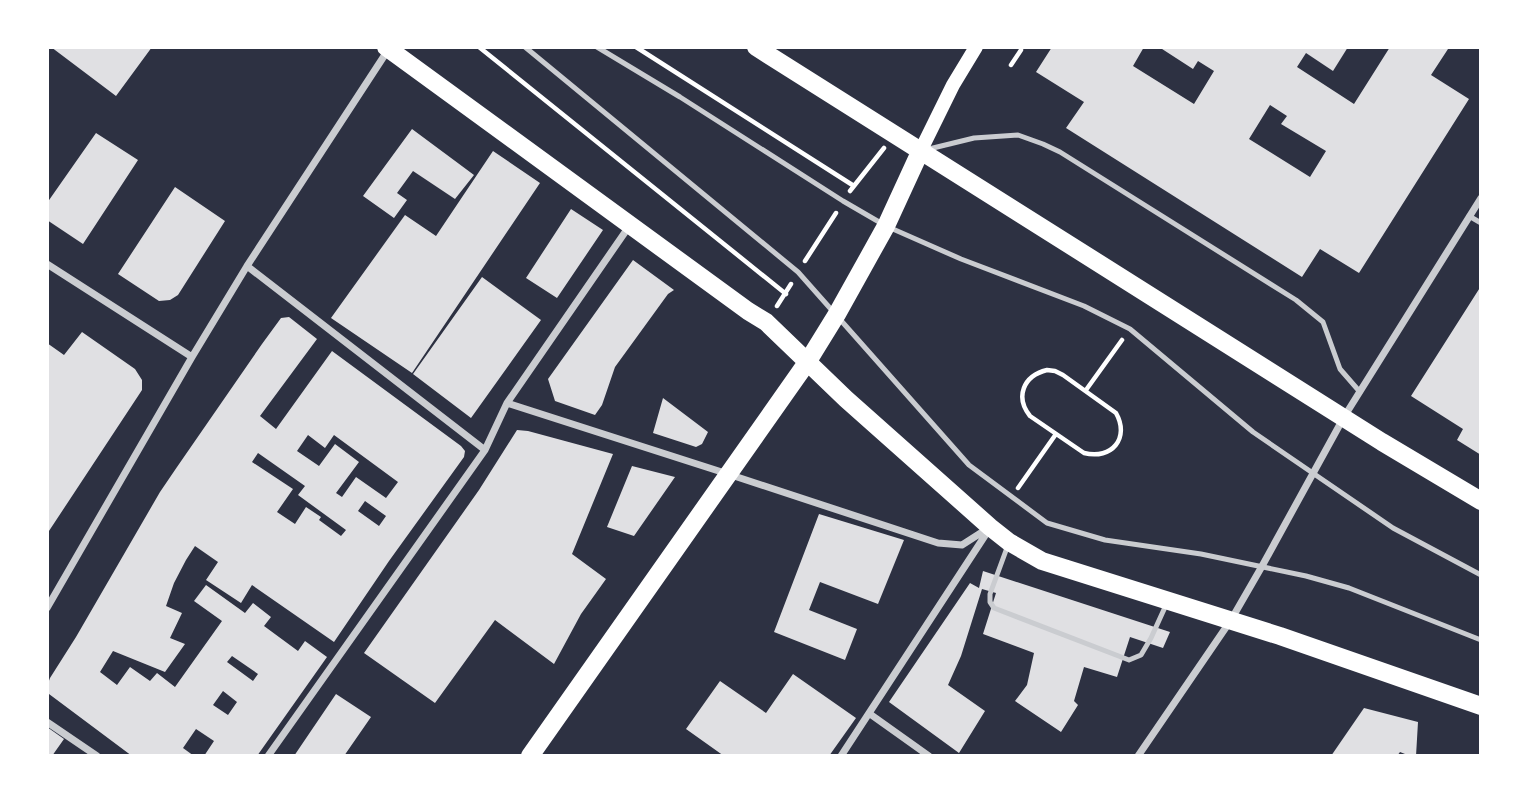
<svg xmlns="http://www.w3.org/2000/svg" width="1528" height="803" font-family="'Golos Text',sans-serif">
  <rect width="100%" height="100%" fill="#2d3142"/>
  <path fill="#e0e0e3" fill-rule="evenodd" d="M 51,47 L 152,47 L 116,96 Z
    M 1052,47 L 1144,47 L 1133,66 L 1194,104 L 1214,71 L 1198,61 L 1193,69 L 1159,47 L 1348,47 L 1333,71 L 1306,53 L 1297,67 L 1354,104 L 1390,47 L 1445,47 L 1448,49 L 1431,75 L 1469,99 L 1359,273 L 1320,249 L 1302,277 L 1066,128 L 1084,102 L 1036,72 ZM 1270,105 L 1287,116 L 1281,124 L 1326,151 L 1310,177 L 1249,139 Z
    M 412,129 L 474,175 L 455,199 L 413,171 L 397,193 L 407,200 L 394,218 L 363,196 Z
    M 96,133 L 138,160 L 83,244 L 47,220 L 47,203 Z
    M 493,151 L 540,183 L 412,373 L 331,318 L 405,215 L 436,236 Z
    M 175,187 L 225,221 L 178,295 L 170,300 L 159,301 L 118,274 Z
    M 571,209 L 603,230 L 557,298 L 526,278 Z
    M 633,260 L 674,290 L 668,294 L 615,367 L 602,405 L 595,415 L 555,401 L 548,379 Z
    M 482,277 L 541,320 L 471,418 L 413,374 Z
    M 1481,286 L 1481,455 L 1457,440 L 1463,429 L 1411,396 Z
    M 289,317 L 317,339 L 260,416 L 276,429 L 332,351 L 461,446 L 465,451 L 464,457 L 389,561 L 334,642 L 252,585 L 241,603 L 206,580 L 218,562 L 195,546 L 186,560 L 174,583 L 166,606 L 182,613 L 170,638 L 185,644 L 165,672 L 113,651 L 100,672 L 117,685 L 130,667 L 150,681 L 157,673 L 175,687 L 222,621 L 194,601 L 206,585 L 245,613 L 253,603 L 271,617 L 264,626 L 298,651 L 305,641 L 327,657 L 257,756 L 204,756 L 214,741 L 196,729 L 183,748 L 194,756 L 132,756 L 49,694 L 47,686 L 50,678 L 76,637 L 160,492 L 177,467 L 262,344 L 281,318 ZM 308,435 L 325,448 L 334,435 L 398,482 L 386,498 L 356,477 L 342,497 L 336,493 L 359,462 L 335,444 L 319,466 L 297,451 ZM 258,453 L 305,486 L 298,495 L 346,530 L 341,536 L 319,520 L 321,517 L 306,507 L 295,524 L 277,512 L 293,489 L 252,462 ZM 365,501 L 386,516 L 379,526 L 358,511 ZM 232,656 L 258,674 L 253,681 L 227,662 ZM 223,691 L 237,702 L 228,715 L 213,705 Z
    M 82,332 L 135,369 L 142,380 L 142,390 L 47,534 L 47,343 L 64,355 Z
    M 663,398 L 708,432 L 702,444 L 696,447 L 653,433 Z
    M 517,430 L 528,431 L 613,454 L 572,554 L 606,579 L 581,614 L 554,664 L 495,620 L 435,703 L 364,653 L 479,490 Z
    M 632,466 L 675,477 L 634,536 L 607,527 Z
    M 819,514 L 904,540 L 878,604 L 820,582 L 809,610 L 857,629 L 845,660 L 774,632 Z
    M 983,571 L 1170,632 L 1163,648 L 1130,637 L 1117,677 L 1084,667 L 1074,701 L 1078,705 L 1061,732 L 1015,701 L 1027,685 L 1034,653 L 983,634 L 996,593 L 982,589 L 961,656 L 948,685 L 985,711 L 959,753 L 889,702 L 970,583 L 979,588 Z
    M 793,674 L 856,718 L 829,756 L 724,756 L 686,729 L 720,681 L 766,713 Z
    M 336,694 L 371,717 L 344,756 L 294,756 Z
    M 1364,708 L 1418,722 L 1416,756 L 1410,756 L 1400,752 L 1397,756 L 1331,756 Z
    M 47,727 L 64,739 L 52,756 L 47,756 Z"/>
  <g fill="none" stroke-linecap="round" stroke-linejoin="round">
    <path stroke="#fff" stroke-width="4.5" d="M 479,47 L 786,294
      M 636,47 L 854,186
      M 1011,65 L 1021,50
      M 850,191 L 884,148
      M 805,261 L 836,213
      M 777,306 L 791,284
      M 1047,370 L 1055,371 L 1063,375 L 1116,413 C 1130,438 1112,460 1084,453 L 1030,416 C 1015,397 1023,376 1047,370 Z
      M 1086,390 L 1122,340
      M 1018,488 L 1056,434"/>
    <path stroke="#caccd0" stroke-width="5" d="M 525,47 L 798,272 L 969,465 L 1047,523 L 1105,540 L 1201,554 L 1306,576 L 1349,588 L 1481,640
      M 597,47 L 680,97 L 843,201 L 886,226 L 961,259 L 1084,306 L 1130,329 L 1253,432 L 1393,528 L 1481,575
      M 929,149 L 974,138 L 1018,135 L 1043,144 L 1060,152 L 1296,300 L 1323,322 L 1340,369 L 1360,392
      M 1469,216 L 1481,223
      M 1008,545 L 990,594 L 990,602 L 994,608 L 1129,660 L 1141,655 L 1151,638 L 1166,605"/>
    <path stroke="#caccd0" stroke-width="7" d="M 47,264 L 192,357
      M 247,266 L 485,450
      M 507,403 L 728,474 L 938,543 L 962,545 L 990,527
      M 47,608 L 192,357 L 247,266 L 388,50
      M 870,714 L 929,756
      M 47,722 L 97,756
      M 268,756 L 485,450 L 507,403 L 630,225
      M 841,756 L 988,531
      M 1138,756 L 1231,620 L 1261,568 L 1344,417 L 1481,198"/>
    <path stroke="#fff" stroke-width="14" d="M 920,152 L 953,85 L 976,47"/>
    <path stroke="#fff" stroke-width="18" d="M 386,47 L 748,311 L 766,322 L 846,399 L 990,527 L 1009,542 L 1042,561 L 1280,636 L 1481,706
      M 756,47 L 1382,442 L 1481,501
      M 530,756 L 808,361 L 837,314 L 886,226 L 920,152"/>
  </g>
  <rect width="1528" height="803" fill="none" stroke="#ffffff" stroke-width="98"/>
</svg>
